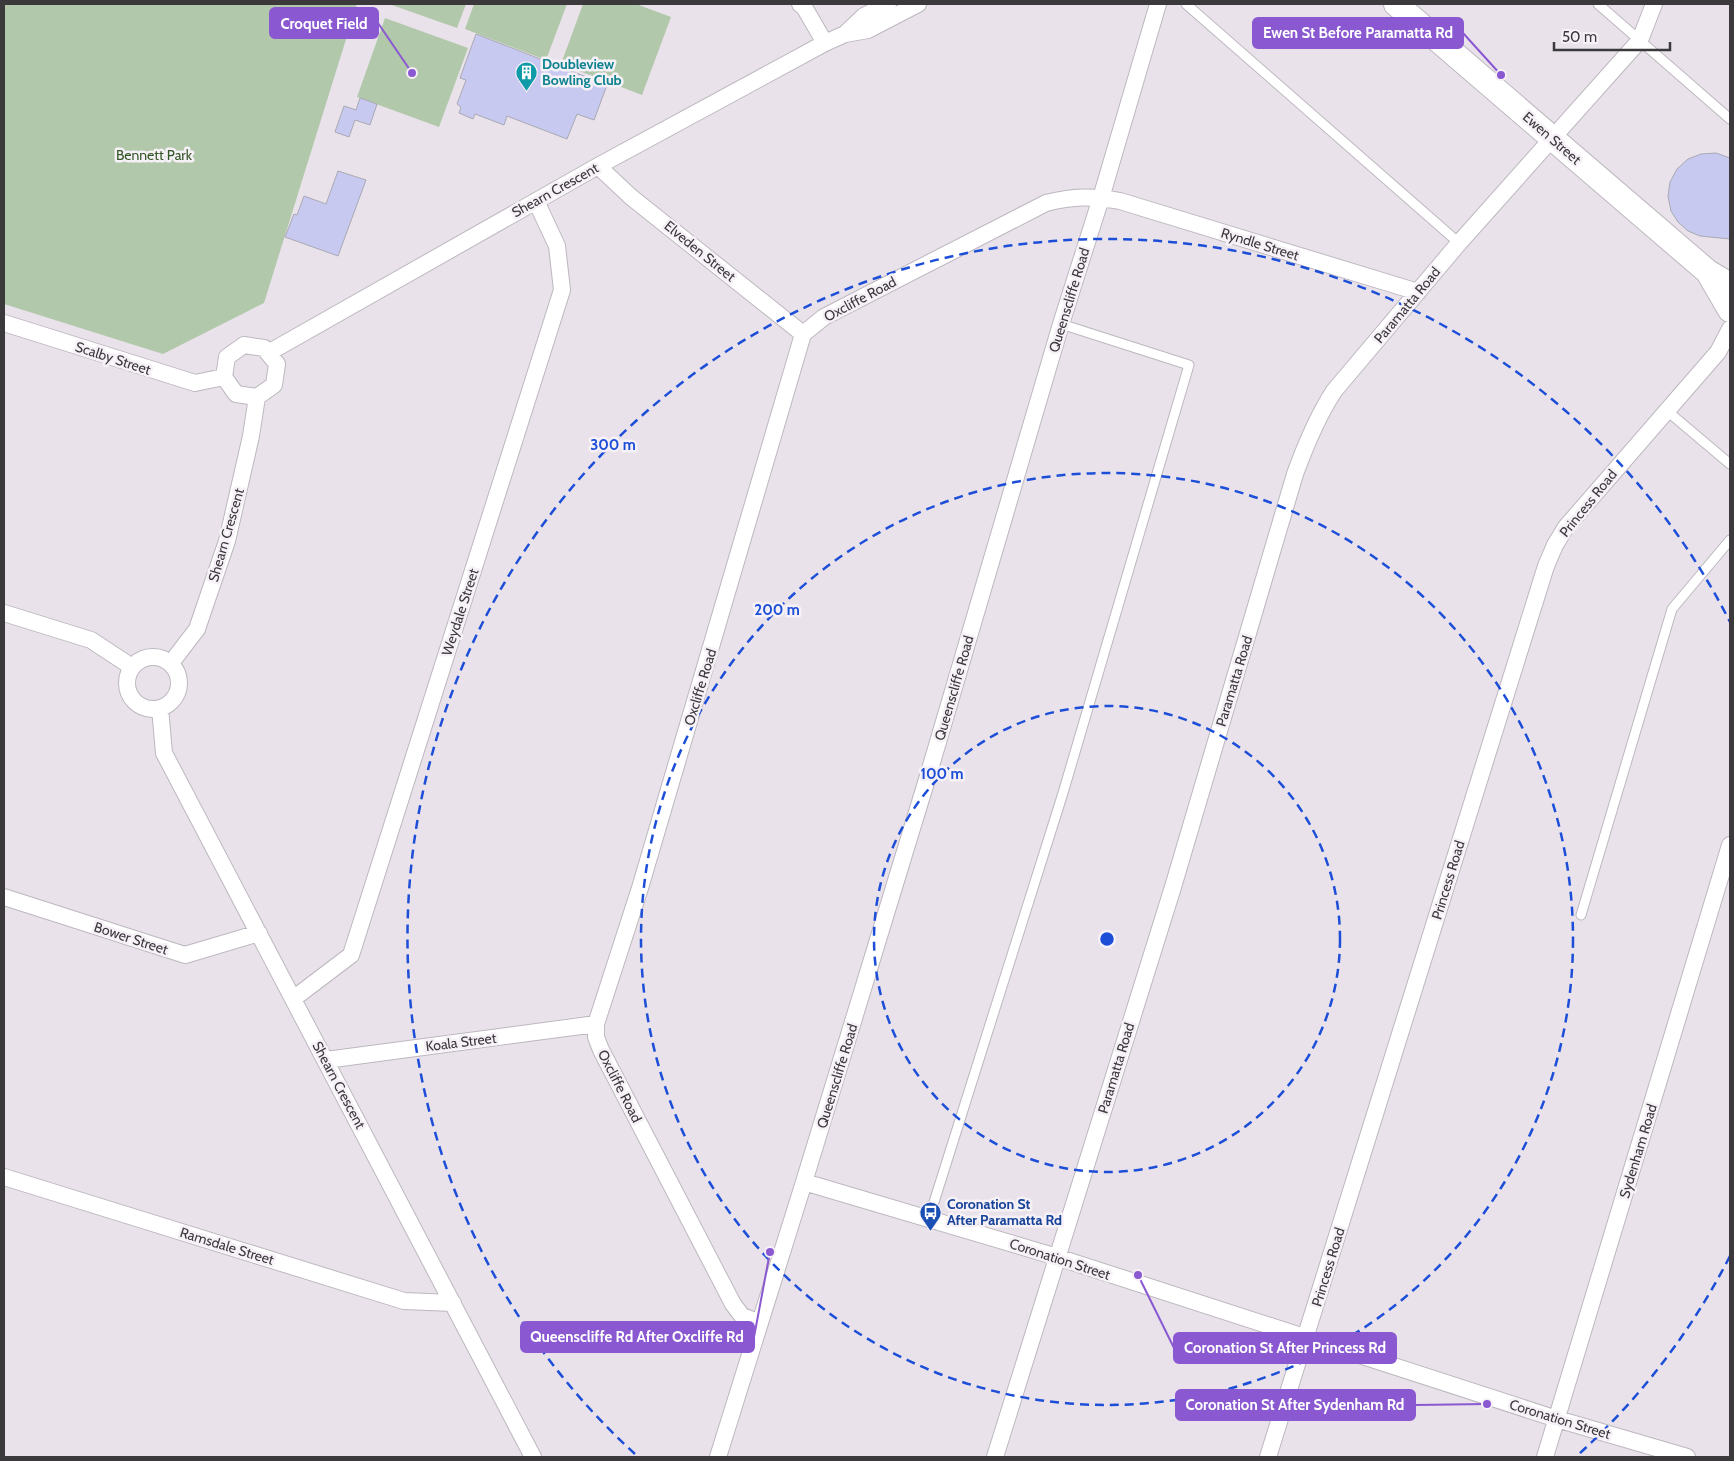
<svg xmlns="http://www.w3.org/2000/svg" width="1734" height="1461" font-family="Cabin,sans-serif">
  <rect width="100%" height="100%" fill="#e9e2ea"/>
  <path fill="#b2c8ab" d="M 4,4 L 357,4 L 264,303 L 163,354 L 4,304 Z
    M 389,4 L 466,4 L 457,28 Z
    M 474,4 L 567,4 L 546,60 L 465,29 Z
    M 583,4 L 636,4 L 671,17 L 642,95 L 561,64 Z
    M 385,18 L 468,48 L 439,127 L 357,97 Z"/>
  <path fill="#c7c9f1" stroke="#a9a9b2" d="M 476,34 L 607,85 L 594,120 L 577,114 L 567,139 L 507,116 L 504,125 L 475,114 L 473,119 L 459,113 L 461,107 L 457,104 L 466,80 L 460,78 Z
    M 360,98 L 377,104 L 370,125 L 355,120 L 349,137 L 335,132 L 344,106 L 356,110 Z
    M 1716,153 L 1730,158 L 1730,239 L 1700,236 L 1688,231 L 1678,222 L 1671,211 L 1668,196 L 1670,182 L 1677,169 L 1688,159 L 1701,154 Z
    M 338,171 L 366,180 L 338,256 L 285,237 L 294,214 L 297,215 L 304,196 L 326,204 Z"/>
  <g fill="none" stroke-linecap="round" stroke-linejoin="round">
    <defs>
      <path id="lane" d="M 1186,4 L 1459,243
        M 1598,4 L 1730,119
        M 1666,410 L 1730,464
        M 1581,915 L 1672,609 L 1730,540
        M 929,1218 L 1063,793 L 1189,365 L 1061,324"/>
      <path id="street" d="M 800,4 L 804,7 L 825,43
        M 845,34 L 864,16 L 888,4
        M 598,166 L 631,197 L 803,334
        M 4,323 L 195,383 L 224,377
        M 244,345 L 264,348 L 277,364 L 274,385 L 257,397 L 236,394 L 224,377 L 227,357 Z
        M 268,353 L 598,166 L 825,43 L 845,34 L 868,30 L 918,4
        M 4,613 L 91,640 L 132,667
        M127 683a26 26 0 1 1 52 0a26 26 0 1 1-52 0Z
        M 171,663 L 197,629 L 227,541 L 251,436 L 257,397
        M 160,708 L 164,753 L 533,1457
        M 4,897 L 185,955 L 259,933
        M 293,999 L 351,955 L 562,290 L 557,246 L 536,201
        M 326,1060 L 596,1024
        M 4,1177 L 404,1301 L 453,1303
        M 804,1182 L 1057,1257 L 1557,1419 L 1687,1457
        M 760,1323 L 742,1316 L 733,1304 L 601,1050 L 596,1037 L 596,1024 L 640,888 L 803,334 L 824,317 L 1046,203 C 1073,196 1093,196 1120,201 L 1418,292
        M 718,1457 L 804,1182 L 928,776 L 1061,324 L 1101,198 L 1158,4
        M 995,1457 L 1173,887 L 1295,474 C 1306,444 1317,417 1334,391 L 1459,243 L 1640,40 L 1654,4
        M 1268,1457 L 1546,566 L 1555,545 L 1566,527 L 1718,352 L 1730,329
        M 1545,1457 L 1730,845"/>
      <path id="secondary" d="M 1396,4 L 1708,272 L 1730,285
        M 1709,274 L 1730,310"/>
    </defs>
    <use href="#lane" stroke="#bdb7bf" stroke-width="11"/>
    <use href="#street" stroke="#bdb7bf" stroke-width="18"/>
    <use href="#secondary" stroke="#bdb7bf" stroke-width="26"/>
    <use href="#lane" stroke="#fff" stroke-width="9"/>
    <use href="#street" stroke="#fff" stroke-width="16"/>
    <use href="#secondary" stroke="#fff" stroke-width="24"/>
  </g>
  <g fill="none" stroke="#1d4ed8" stroke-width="2.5" stroke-dasharray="9 6">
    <circle cx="1107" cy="939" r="233"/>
    <circle cx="1107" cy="939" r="466"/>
    <path d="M1730 1256A699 699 0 0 1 1579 1454M635 1454A699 699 0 1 1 1730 622"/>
  </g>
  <defs>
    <symbol id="building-pin" viewBox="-11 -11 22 30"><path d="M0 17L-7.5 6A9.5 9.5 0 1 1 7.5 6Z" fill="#0f9aa8" stroke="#f6f0f7"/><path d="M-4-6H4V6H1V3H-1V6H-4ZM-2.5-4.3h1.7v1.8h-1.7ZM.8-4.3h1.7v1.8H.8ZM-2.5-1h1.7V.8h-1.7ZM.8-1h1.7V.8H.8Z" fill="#fff"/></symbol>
    <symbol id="bus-pin" viewBox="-11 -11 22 30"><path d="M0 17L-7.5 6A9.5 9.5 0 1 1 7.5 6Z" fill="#1a4fb4" stroke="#f6f0f7"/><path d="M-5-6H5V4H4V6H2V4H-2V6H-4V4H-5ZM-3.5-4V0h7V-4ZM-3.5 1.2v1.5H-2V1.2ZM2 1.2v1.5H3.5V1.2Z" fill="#fff"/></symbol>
  </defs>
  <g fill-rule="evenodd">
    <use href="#building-pin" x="514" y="60" width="25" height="34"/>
    <use href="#bus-pin" x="918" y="1200" width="25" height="34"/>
  </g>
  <g text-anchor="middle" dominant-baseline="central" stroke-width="5" stroke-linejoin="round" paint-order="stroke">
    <g font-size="14" font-weight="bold" fill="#0d838f" stroke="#f6f0f7" text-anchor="start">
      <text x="542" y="64">Doubleview<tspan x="542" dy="16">Bowling Club</tspan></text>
    </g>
    <g font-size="14" fill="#3b393c" stroke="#f6f0f7">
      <text transform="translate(1552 138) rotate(41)">Ewen Street</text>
      <text transform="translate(555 190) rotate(-29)">Shearn Crescent</text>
      <text transform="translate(1260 244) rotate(17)">Ryndle Street</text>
      <text transform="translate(700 251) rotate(39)">Elveden Street</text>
      <text transform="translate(860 299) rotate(-28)">Oxcliffe Road</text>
      <text transform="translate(1069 300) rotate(-73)">Queenscliffe Road</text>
      <text transform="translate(1407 305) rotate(-50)">Paramatta Road</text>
      <text transform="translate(113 358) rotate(18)">Scalby Street</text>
      <text transform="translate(1588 503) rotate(-51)">Princess Road</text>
      <text transform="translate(226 535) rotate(-74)">Shearn Crescent</text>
      <text transform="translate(460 612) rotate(-72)">Weydale Street</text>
      <text transform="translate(1234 681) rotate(-73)">Paramatta Road</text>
      <text transform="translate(700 687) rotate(-73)">Oxcliffe Road</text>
      <text transform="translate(954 688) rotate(-74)">Queenscliffe Road</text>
      <text transform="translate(1448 880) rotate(-73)">Princess Road</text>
      <text transform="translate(131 938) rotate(18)">Bower Street</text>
      <text transform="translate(461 1042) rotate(-7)">Koala Street</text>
      <text transform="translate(1116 1068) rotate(-73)">Paramatta Road</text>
      <text transform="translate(837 1076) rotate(-73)">Queenscliffe Road</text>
      <text transform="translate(339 1085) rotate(62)">Shearn Crescent</text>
      <text transform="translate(620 1086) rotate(63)">Oxcliffe Road</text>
      <text transform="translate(1638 1151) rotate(-73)">Sydenham Road</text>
      <text transform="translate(227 1246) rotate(17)">Ramsdale Street</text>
      <text transform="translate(1060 1259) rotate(18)">Coronation Street</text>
      <text transform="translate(1328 1267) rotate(-73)">Princess Road</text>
      <text transform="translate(1560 1419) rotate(17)">Coronation Street</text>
    </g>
    <g font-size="14" fill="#345727" stroke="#f6f0f7">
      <text x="154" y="155">Bennett Park</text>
    </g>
    <g font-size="14" font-weight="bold" fill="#164399" stroke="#f6f0f7" text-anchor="start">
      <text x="947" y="1204">Coronation St<tspan x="947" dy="16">After Paramatta Rd</tspan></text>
    </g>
  </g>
  <circle cx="1107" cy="939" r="8" fill="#1d4ed8" stroke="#f6f0f7" stroke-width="2.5"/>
  <g font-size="15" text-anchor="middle" font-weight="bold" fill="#1d4ed8" stroke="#f6f0f7" stroke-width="5" stroke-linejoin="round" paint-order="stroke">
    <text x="613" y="450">300 m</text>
    <text x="777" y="615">200 m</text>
    <text x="942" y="779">100 m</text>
  </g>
  <path fill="none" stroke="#8a58d1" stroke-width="2" d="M412 73L378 23M1501 75L1463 33M770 1252L754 1337M1138 1275L1174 1348M1487 1404L1415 1405"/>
  <g fill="#8a58d1" stroke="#f6f0f7" stroke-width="2">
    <circle cx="412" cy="73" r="5"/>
    <circle cx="1501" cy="75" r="5"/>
    <circle cx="770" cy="1252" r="5"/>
    <circle cx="1138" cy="1275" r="5"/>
    <circle cx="1487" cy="1404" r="5"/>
  </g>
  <g fill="#8a58d1" stroke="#8a58d1" stroke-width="2">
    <rect x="270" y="8" width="108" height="30" rx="5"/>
    <rect x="1253" y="18" width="210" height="30" rx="5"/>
    <rect x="521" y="1322" width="233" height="30" rx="5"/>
    <rect x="1174" y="1333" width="222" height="30" rx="5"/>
    <rect x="1176" y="1390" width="239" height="30" rx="5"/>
  </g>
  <g font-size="15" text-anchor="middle" font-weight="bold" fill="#fff">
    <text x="324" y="29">Croquet Field</text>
    <text x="1358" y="38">Ewen St Before Paramatta Rd</text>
    <text x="637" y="1342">Queenscliffe Rd After Oxcliffe Rd</text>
    <text x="1285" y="1353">Coronation St After Princess Rd</text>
    <text x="1295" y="1410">Coronation St After Sydenham Rd</text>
  </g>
  <rect width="1734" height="1461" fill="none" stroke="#3b393c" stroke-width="10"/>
  <path d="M1554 42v8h116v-8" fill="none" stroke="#3b393c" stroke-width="2.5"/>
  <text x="1562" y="42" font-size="15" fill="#3b393c" stroke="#f6f0f7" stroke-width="4" paint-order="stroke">50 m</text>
</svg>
